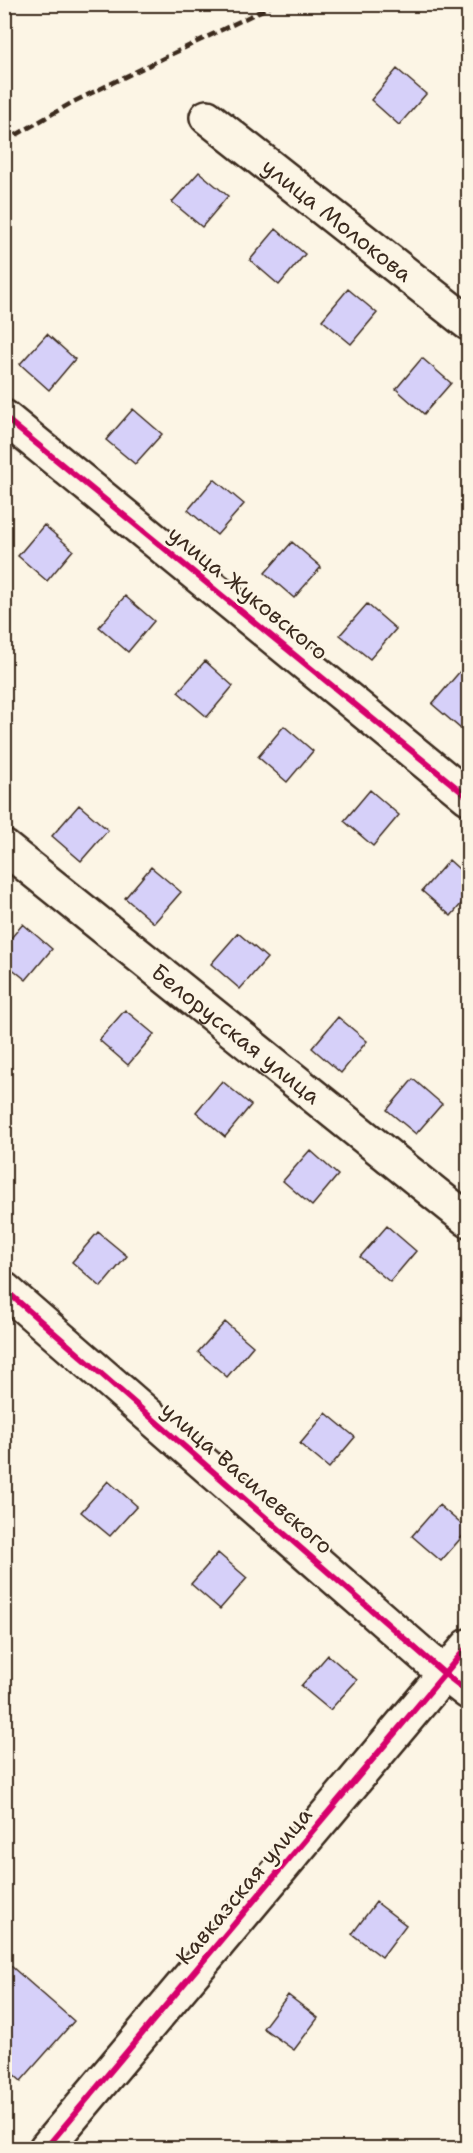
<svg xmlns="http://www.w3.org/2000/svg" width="473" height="2153" font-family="'Shantell Sans',sans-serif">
  <rect width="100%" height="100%" fill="#fcf5e5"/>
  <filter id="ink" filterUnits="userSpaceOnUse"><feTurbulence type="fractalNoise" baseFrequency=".0167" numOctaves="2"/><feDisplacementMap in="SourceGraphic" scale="12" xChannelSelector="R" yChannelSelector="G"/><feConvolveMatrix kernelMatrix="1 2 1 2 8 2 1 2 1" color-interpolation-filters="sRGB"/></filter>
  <g filter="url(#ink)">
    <path fill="#d6d0f9" stroke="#3b2a1e" stroke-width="1.5" d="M 397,69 L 426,94 L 399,125 L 371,100 Z
      M 199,172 L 228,196 L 202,227 L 172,202 Z
      M 276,229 L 305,254 L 279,285 L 250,260 Z
      M 348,289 L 377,313 L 351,344 L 322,320 Z
      M 47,334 L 75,359 L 49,390 L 20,364 Z
      M 422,358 L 451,383 L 424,414 L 396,389 Z
      M 133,409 L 162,434 L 135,464 L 106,440 Z
      M 214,479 L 244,504 L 217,535 L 188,510 Z
      M 44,525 L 73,550 L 47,581 L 18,556 Z
      M 292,542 L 321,567 L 294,598 L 265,573 Z
      M 125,596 L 154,621 L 128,652 L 99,627 Z
      M 367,604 L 396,629 L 370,659 L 340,635 Z
      M 205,661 L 233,686 L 207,717 L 178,692 Z
      M 468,662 L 468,735 L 432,704 Z
      M 284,726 L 313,751 L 287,782 L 258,757 Z
      M 370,790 L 399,815 L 373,846 L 344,821 Z
      M 79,805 L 108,830 L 81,861 L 52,836 Z
      M 449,860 L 468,877 L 468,896 L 451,916 L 422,891 Z
      M 151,867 L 181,892 L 154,923 L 125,898 Z
      M 23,924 L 52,949 L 26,980 L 4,962 L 4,946 Z
      M 238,933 L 267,958 L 240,989 L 211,964 Z
      M 125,1010 L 154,1034 L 128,1065 L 99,1040 Z
      M 338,1017 L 367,1041 L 341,1073 L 312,1048 Z
      M 413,1079 L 442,1104 L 416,1134 L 387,1110 Z
      M 222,1081 L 251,1105 L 225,1137 L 196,1112 Z
      M 310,1150 L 338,1175 L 312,1206 L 283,1181 Z
      M 387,1226 L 416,1251 L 390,1282 L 360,1257 Z
      M 98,1232 L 127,1256 L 101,1287 L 72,1262 Z
      M 225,1322 L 253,1346 L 227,1377 L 198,1352 Z
      M 326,1413 L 355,1437 L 329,1468 L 300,1444 Z
      M 108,1481 L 137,1506 L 110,1536 L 81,1512 Z
      M 439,1505 L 468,1530 L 441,1561 L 412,1536 Z
      M 218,1553 L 247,1578 L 220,1609 L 191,1584 Z
      M 328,1655 L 357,1680 L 330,1710 L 301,1686 Z
      M 376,1902 L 406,1925 L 382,1957 L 352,1934 Z
      M 4,1960 L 74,2021 L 21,2081 L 4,2066 Z
      M 288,1995 L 318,2018 L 294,2050 L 263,2028 Z"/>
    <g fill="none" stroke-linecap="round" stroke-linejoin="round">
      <defs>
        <g id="minor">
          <path id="s1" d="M 207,117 L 468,323"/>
          <path d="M 4,417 L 468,797"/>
          <path id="s2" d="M 4,847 L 468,1220"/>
          <path d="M 4,1289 L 446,1675 L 468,1692"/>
          <path d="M 46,2148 L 468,1646"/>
        </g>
      </defs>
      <use href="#minor" stroke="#3b2a1e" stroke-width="38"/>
      <use href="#minor" stroke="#fcf5e5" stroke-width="33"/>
      <path stroke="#3b2a1e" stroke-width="4.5" stroke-dasharray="9 4.5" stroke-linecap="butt" d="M 4,142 L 73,102 L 275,4"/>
      <defs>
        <path id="cycleway" d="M 4,417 L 468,797
          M 4,1289 L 446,1675 L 468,1692
          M 46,2148 L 468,1646"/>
      </defs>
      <use href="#cycleway" stroke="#fcf5e5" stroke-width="10"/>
      <use href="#cycleway" stroke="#d6006c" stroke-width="6"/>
    </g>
  </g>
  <g text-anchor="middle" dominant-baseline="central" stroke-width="5" stroke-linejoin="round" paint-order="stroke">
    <g font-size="22" fill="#3b2a1e" stroke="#fcf5e5">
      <text stroke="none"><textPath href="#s1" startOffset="166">улица Молокова</textPath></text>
      <text transform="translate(248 593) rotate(39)">улица Жуковского</text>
      <text stroke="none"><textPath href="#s2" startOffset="298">Белорусская улица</textPath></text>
      <text transform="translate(247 1478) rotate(41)">улица Василевского</text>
      <text transform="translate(244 1886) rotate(-50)">Кавказская улица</text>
    </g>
  </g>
  <rect width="473" height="2153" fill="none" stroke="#fcf5e5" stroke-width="24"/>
  <rect x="12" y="12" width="449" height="2129" fill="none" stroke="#3b2a1e" stroke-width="2" filter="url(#ink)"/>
</svg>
